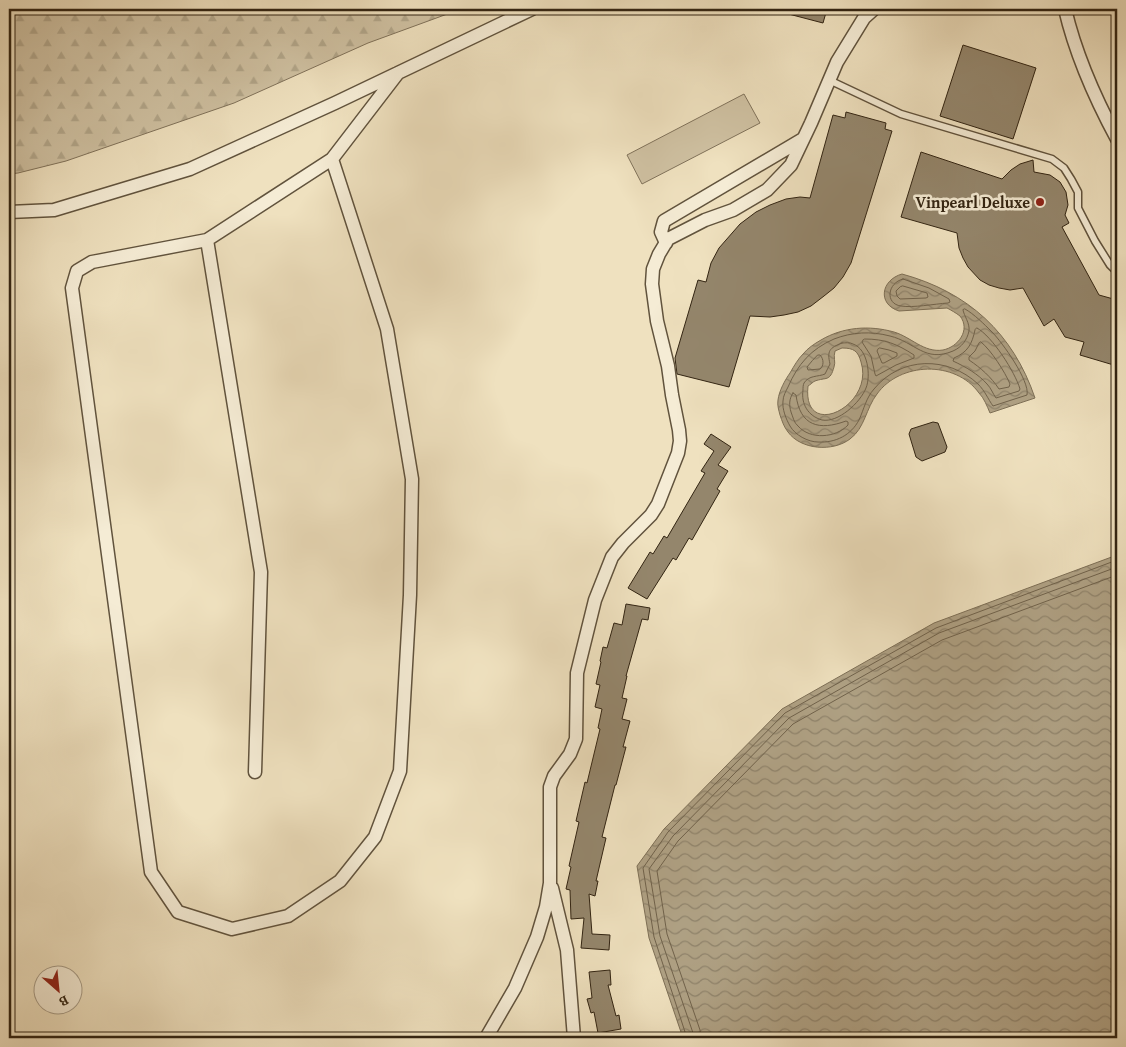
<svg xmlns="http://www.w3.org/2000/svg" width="1126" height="1047" font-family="'Gentium Book Plus',serif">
  <defs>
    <pattern id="forest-firs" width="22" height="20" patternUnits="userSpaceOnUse" patternTransform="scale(1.25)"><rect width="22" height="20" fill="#cfc1a2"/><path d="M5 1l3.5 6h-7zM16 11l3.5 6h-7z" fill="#b2a68a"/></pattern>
    <pattern id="water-waves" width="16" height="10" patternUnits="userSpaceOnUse" patternTransform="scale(1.25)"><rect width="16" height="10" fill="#afa184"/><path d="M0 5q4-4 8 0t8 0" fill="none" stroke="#8f836b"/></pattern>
  </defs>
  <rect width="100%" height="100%" fill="#efe1bf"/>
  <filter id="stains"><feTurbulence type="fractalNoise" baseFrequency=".004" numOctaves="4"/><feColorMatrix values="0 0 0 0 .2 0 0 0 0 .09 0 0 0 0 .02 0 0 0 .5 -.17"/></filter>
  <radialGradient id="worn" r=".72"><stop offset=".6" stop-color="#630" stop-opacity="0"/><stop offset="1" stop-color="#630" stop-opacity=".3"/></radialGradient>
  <path fill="url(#forest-firs)" stroke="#80725a" d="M 9,9 L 461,9 L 368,43 L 234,103 L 66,161 L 18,173 L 9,174 Z"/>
  <path fill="#cfc1a2" stroke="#80725a" d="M 744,94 L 760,123 L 642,184 L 627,155 Z"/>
  <path fill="url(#water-waves)" stroke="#7d6f56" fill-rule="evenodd" d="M 902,274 C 968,292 1013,333 1035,398 L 990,413 C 987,406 984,398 979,393 C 955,360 900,362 877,394 C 866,408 865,428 850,439 C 833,452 801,450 788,432 C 784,427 782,421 780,415 C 779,411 777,405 778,400 C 779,391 785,380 790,373 C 794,366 798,359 803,354 C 808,348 814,344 821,340 C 843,327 869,325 894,332 C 911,337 924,353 943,350 C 958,347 971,330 960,316 C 956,313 951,310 947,308 L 899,311 C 877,304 881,280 902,274 ZM 842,348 C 854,348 858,351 861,362 C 875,406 802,442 808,386 C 810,385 814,381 815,381 C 826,377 830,382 834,367 C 836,362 833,357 835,351 Z
    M 1117,555 L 1117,1038 L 683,1038 L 649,938 L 637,866 L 664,829 L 782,709 L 934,623 Z"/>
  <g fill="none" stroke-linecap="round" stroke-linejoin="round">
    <path stroke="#70624b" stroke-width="1" d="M 903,279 L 929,288 L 949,299 L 950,302 L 948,303 C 934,304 913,308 901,306 C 885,304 887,283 903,279 Z
      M 903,286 L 927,293 L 928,297 L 926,298 L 900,299 L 897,296 L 896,291 L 900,287 Z
      M 965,309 C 974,314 984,324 992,332 C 1002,342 1030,381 1027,395 L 993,406 C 988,399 985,391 978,384 C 948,356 901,356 874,389 C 866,398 864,409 859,420 C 851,435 836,443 818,442 C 808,442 795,435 790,426 C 786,419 782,409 783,401 C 783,396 786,391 788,387 C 798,364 811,349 834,339 C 852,332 871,331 890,336 C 915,342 925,363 953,351 C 962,347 967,340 969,331 C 970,323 964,316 963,310 Z
      M 977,328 C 992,336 1015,372 1020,389 L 1019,391 L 996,398 C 993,394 991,388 987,384 C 978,374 966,367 953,361 L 954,358 C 968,352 972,344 975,330 Z
      M 865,339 C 885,339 897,344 914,355 L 914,358 L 896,365 L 876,376 L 875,374 L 871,356 L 862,342 L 863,340 Z
      M 981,342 C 991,350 1005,372 1010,384 L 1009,387 L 999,389 C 991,377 981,368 969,360 L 969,357 L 975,351 L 979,343 Z
      M 842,343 C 845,343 850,342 853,344 C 868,349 871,376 866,388 C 860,403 838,423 822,420 C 808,416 801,404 803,390 C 803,388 803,385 804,383 C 809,375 818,377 825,374 L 830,364 C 827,351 829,348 842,343 Z
      M 880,348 L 889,350 L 897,353 L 897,356 L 884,363 L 882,363 L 877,351 L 878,349 Z
      M 818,355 L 820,355 C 824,359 824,366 820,369 L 808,370 L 807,367 L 812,361 Z
      M 793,393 L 796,395 C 800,426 819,431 846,421 L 848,422 L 848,425 C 836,438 810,440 798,426 C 794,423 793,417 791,412 C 789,405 789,399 793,393 Z
      M 687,1038 L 654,937 L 643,868 L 668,832 L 785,713 L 936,628 L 1117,560
      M 694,1038 L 693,1033 L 660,936 L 649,869 L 673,836 L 789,718 L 939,633 L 1117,567
      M 701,1038 L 700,1030 L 667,934 L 657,871 L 678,841 L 793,724 L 942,640 L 1117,575"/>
  </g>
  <path fill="#94866c" stroke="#322412" d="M 781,9 L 827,9 L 823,23 L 781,12 Z
    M 963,45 L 1036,68 L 1013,139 L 940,116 Z
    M 846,112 L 886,123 L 885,129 L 892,131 L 851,263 L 843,277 L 834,288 L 824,296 L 811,306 L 798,312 L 784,315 L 770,317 L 750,316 L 729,387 L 677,374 L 675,358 L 698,280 L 706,282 L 711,263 L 719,248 L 740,224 L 756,212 L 770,205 L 786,199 L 800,197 L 810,198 L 833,115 L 845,118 Z
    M 921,152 L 1002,179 L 1011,170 L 1020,164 L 1033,160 L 1034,172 L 1050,175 L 1060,182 L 1066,192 L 1068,205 L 1065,215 L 1069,223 L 1062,227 L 1099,295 L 1117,300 L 1117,366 L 1080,355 L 1084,342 L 1065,337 L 1054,319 L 1044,326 L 1023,288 L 1010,290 L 999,288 L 989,285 L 980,280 L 968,267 L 963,258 L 959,248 L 957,233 L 901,217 Z
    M 933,422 L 938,423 L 947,447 L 945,452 L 922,461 L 916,457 L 909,434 L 911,429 Z
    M 711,434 L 731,447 L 718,465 L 728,471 L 717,489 L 720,491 L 692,540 L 689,538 L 676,560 L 673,558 L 647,599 L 628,588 L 650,552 L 653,554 L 664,536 L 667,538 L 705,473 L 701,471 L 714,451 L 704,444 Z
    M 626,604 L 650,608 L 648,620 L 642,619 L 626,676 L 627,676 L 622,698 L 627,699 L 622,719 L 630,721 L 623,747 L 626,747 L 616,785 L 615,785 L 602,837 L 606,838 L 596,881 L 598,881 L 595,896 L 589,894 L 592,934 L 610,935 L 609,950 L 581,948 L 584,918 L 571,919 L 570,890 L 566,889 L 571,867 L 569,866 L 579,822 L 576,821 L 585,782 L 587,783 L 600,729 L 598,728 L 602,709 L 595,707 L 600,685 L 596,684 L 601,662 L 600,661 L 603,647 L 607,648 L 614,623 L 622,625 Z
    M 610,970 L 611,985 L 608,985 L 616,1016 L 619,1015 L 621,1029 L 598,1033 L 594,1012 L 591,1013 L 587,999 L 592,998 L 589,972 Z"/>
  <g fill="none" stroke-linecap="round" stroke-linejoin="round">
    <defs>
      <path id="service" d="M 829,80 L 901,114 L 1052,159 L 1064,168 L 1071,179 L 1078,192 L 1078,208 L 1095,241 L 1110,265 L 1117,272"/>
      <path id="minor" d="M 1065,9 C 1075,52 1096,100 1117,139
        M 332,159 L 387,329 L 412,479 L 410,595 L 400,771 L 375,837 L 340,881 L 288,916 L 232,929 L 178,912 L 151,872 L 72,288 L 77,271 L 92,262 L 207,240 L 332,159 L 398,73
        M 9,212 L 54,210 L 190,169 L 335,103 L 532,9
        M 207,240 L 261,572 L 255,772
        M 666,243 L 661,232 L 664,221 L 803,139
        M 552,888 L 567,950 L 574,1038
        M 486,1038 L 515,988 L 537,937 L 546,907 L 550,883 L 550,787 L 554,776 L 570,754 L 576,739 L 577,673 L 595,600 L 612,557 L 623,543 L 651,515 L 658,504 L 678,453 L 680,441 L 679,430 L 672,395 L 668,366 L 657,321 L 652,284 L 653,269 L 659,254 L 668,239 L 705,220 L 733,210 L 767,190 L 791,165 L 811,123 L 837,62 L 864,18 L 874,9"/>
    </defs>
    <use href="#service" stroke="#61533d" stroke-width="9"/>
    <use href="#minor" stroke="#61533d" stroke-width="15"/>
    <use href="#service" stroke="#f5ecd5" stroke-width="6"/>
    <use href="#minor" stroke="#f5ecd5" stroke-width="12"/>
  </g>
  <circle fill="#8f2418" stroke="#f5ecd5" stroke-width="2" cx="1040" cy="202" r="5"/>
  <g text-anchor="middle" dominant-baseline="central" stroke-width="5" stroke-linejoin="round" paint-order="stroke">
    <g font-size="16" font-weight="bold" fill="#322412" stroke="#f5ecd5" text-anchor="end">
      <text x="1030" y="202">Vinpearl Deluxe</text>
    </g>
  </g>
  <rect width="1126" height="1047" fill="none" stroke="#efe1bf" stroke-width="30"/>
  <rect x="10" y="10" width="1106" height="1027" fill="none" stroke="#322412" stroke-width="2.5"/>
  <rect x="15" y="15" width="1096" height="1017" fill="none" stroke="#322412"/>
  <g transform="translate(58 990) rotate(153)"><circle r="24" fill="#f5ecd5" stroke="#a79c87"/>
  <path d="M0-4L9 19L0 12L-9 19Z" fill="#8f2418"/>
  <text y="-8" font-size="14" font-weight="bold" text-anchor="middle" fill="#322412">B</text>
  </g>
  <rect width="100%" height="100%" filter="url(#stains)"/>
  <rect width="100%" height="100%" fill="url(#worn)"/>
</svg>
